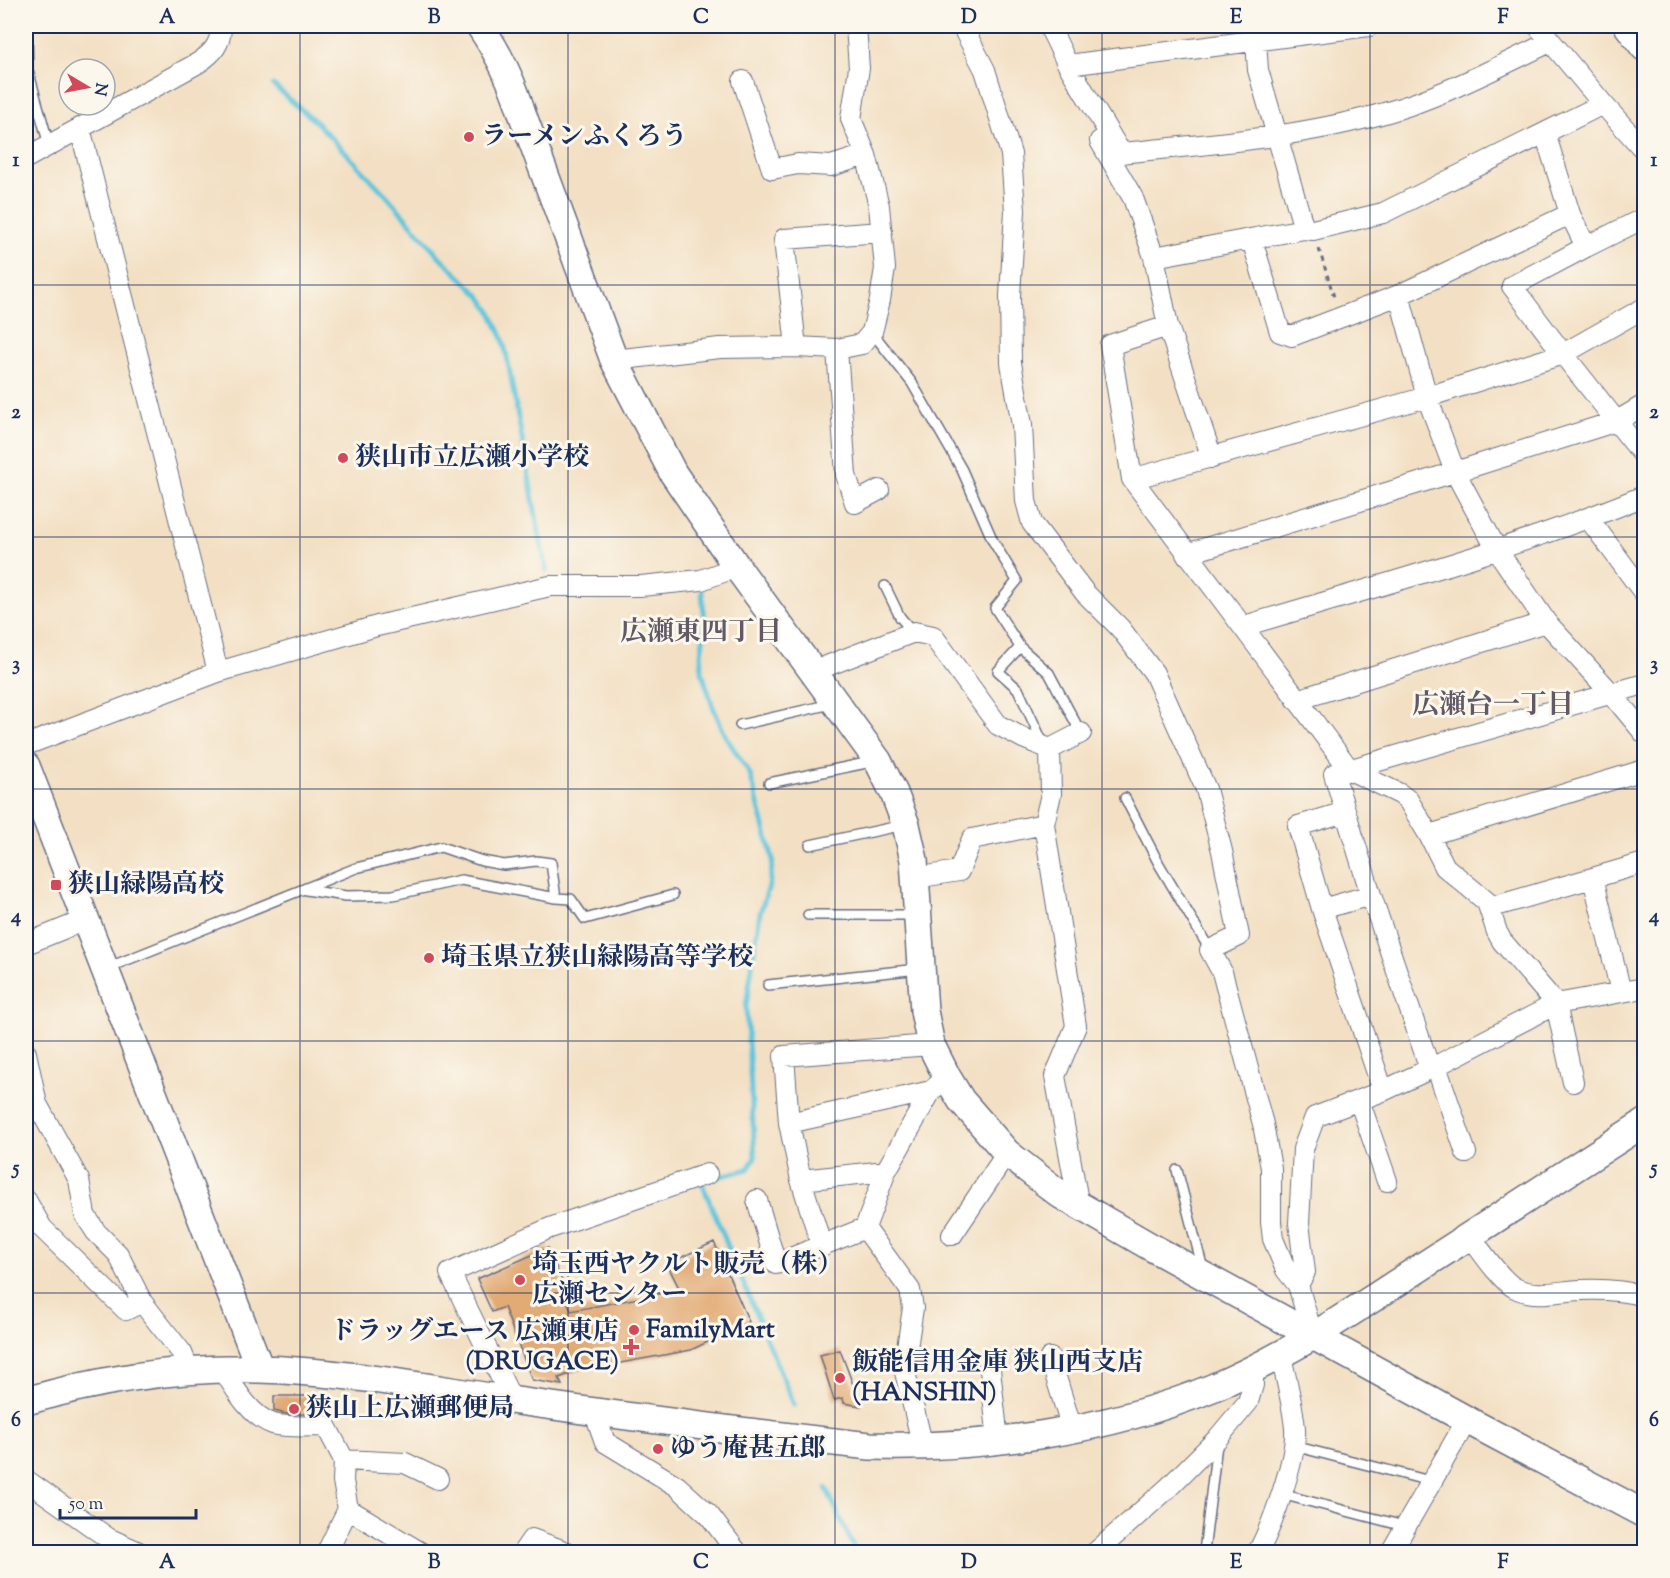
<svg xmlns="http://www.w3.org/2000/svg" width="1670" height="1578" font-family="'Sorts Mill Goudy','Noto Serif JP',serif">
  <rect width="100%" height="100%" fill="#fbf7ec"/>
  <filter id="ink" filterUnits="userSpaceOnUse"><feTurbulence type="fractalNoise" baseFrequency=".0167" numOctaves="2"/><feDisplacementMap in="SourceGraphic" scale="12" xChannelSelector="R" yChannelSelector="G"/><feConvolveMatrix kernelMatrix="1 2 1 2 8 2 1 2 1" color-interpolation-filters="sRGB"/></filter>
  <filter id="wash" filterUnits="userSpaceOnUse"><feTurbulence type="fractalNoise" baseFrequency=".008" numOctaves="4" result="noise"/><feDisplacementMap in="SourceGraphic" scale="24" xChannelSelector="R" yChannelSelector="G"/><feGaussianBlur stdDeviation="1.35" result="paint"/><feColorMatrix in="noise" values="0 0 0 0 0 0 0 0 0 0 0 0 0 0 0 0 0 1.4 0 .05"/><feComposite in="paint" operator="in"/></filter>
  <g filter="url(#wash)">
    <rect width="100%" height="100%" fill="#f3e0c4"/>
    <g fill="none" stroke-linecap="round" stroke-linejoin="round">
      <path stroke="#5dc4db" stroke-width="5" d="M 273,85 L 316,122 L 387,196 L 440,257 L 480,296 L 490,310 L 503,339 L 507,357 L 546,570
        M 702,592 L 705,627 L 701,654 L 702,672 L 713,707 L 726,737 L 750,774 L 773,860 L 769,886 L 760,913 L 746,1006 L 755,1157 L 748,1169 L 710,1179
        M 701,1181 L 794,1405
        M 826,1488 L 856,1552"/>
    </g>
    <g id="blocks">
      <path fill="#e2aa74" d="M 714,1242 L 749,1322 L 691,1350 L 599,1367 L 598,1363 L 559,1378 L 562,1385 L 532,1380 L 504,1307 L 492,1312 L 477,1279 L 548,1248 L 562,1281 L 560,1283 L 571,1311 L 680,1290 L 667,1264 Z
        M 840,1350 L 857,1395 L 861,1406 L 844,1403 L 843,1398 L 834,1400 L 820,1355 Z
        M 274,1396 L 308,1396 L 310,1414 L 287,1414 L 274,1411 Z"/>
    </g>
  </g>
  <g filter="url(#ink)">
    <use href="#blocks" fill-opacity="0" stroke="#676d82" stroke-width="1.5"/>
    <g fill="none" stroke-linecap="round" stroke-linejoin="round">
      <defs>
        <path id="lane" d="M 27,26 L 28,70 L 49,145
          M 872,332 L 912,383 L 962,470 L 993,541 L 1017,581 L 995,608 L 1020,647 L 1049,673 L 1081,733
          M 885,586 L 900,617 L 913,632
          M 1020,647 L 998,671 L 1018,689 L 1043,743
          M 740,725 L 831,704
          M 769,783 L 876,761
          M 1125,798 L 1159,864 L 1210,950
          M 810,845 L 904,825
          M 306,890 L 346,896 L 393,895 L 461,880 L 556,898 L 571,899 L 585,919 L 673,895
          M 808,915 L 915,915
          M 107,968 L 356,868 L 441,847 L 482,861 L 504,865 L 536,861 L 551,863 L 556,898
          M 768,985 L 919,969
          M 1177,1170 L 1203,1269
          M 1294,1446 L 1430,1481
          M 1281,1494 L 1404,1526
          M 1204,1552 L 1217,1444"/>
        <path id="street" d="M 962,26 L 985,70 L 1011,154 L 1015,211 L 1010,296 L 1011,363 L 1022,425 L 1026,501 L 1032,523 L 1085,593 L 1120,628 L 1154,673 L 1206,789 L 1222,851 L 1239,936 L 1210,950 L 1222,972 L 1263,1124 L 1271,1168 L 1271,1222 L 1273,1239 L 1286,1270 L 1298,1285 L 1313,1337
          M 1049,26 L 1068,65 L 1121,153 C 1216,143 1312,137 1404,107 C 1452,91 1504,64 1550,42
          M 1538,26 L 1603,104 L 1644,150
          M 1068,65 L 1369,26
          M 743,81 L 772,169 L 798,164 L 831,166 L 866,155
          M 80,128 L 218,672
          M 1100,141 L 1133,198 L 1154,257 L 1168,326 L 1212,458
          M 26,158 L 198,63 C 213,53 221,44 221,26
          M 1570,214 L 1586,247 L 1512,286 L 1563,354 L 1644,456
          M 1304,229 L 1313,230 L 1383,213 L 1603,104
          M 1252,240 L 1280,332 L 1292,336 L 1399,295 L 1570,214 L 1545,133
          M 1586,247 L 1644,218
          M 1154,257 L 1304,229 L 1258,70 L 1255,26
          M 1399,295 L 1427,397 L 1455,472 L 1497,550 L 1546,622 L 1611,693 L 1644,733
          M 1168,326 L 1110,345 L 1132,479 L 1350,770 L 1400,794 L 1408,800 L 1429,835 L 1445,867 L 1487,902 L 1497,932 L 1502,941 L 1556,1004 L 1573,1082
          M 796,347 L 784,239 L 882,232
          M 837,349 L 846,475 L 855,503 L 879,490
          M 614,360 L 720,348 L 796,347 L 837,349 L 862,344 L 872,332 L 880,300 L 885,268 L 879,206 L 866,155 L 851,119 L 859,68 L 856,26
          M 1132,479 L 1427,397 L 1563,354 L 1644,308
          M 1589,519 L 1644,593
          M 1186,554 L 1455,472 L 1617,421 L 1644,405
          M 1244,626 C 1378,586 1515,549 1644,496
          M 814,671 L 914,632 L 933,636 L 998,725 L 1023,738 L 1050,749 L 1081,733
          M 1297,700 L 1546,622
          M 26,745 L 218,672 L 377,626 L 550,586 L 641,586 L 701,580 L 737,567
          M 1050,749 L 1051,794 L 1044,824 L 1076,1026 L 1055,1076 L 1079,1206
          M 1345,812 L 1298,826 L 1322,909 L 1383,1091
          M 1429,835 L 1644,770
          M 915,878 L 959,871 L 972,839 L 1044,824
          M 1593,878 L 1621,992
          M 1489,908 L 1644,863
          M 1322,909 L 1371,895
          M 26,944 L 85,920
          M 26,1053 L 37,1104 L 79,1180 L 85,1215 L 96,1232 L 118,1254 L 142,1302 L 182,1353 L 189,1370
          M 1436,1066 L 1466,1153
          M 1430,1069 L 1371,895 L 1334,774 L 1644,684
          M 1359,1100 L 1387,1181
          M 789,1123 L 931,1091
          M 801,1180 L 886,1171
          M 26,1200 L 42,1228 L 126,1310 L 142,1302
          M 757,1200 L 776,1264 L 865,1228
          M 952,1235 L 1007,1153
          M 1470,1236 C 1480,1249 1501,1281 1515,1288 C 1535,1298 1559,1291 1580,1290 C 1602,1289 1623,1290 1644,1296
          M 822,1247 L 801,1180 L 789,1123 L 784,1056 L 931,1045
          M 1298,1285 L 1305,1272 L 1299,1223 L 1303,1149 L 1315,1117 L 1383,1091 L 1430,1069 L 1556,1004 L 1644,988
          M 1050,1358 L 1072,1429
          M 989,1361 L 998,1440
          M 223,1369 C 235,1389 250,1416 273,1424 C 289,1428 309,1426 326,1426 L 344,1460
          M 512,1400 L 450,1273 L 550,1228 L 707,1174
          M 594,1411 L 605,1442 L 677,1486 L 709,1515 L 737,1552
          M 923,1447 L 904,1368 L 913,1308 L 910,1290 L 865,1228 L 886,1171 L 931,1091 L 947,1077
          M 26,1480 L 108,1538 L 139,1552
          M 348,1509 L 420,1552
          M 327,1552 L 348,1509 L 343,1481 L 344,1460 L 405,1463 L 438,1479
          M 523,1552 L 532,1539 L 567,1552
          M 1096,1552 L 1168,1488 L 1217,1439 L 1248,1402 L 1253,1385 L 1253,1370
          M 1258,1552 C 1272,1526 1297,1458 1295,1429 C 1293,1405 1286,1379 1281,1356
          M 1391,1552 L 1467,1420"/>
        <path id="secondary" d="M 480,26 C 500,56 512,81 523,116 L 614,360 L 673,473 L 737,567 L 878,761 L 894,793 L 906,825 L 914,860 L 924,1011 L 931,1045 L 947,1077 L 961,1100 L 1007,1153 L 1061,1195 L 1151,1247 L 1467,1420 L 1644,1514
          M 1628,26 L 1644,47
          M 26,766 L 260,1369
          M 26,1401 C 101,1379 179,1367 258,1369 C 343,1371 427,1388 510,1400 C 630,1417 750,1433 870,1446 C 981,1449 1109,1431 1212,1388 C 1284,1358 1347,1315 1412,1273 C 1490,1223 1567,1173 1644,1123"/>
      </defs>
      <use href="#lane" stroke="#676d82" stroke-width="12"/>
      <use href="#street" stroke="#676d82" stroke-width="22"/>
      <use href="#secondary" stroke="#676d82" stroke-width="30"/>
      <path stroke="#676d82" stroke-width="3" stroke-dasharray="4.5 4.5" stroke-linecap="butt" d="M 1319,249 L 1335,300"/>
      <use href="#lane" stroke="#fff" stroke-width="9"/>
      <use href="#street" stroke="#fff" stroke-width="20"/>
      <use href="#secondary" stroke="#fff" stroke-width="27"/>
    </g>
  </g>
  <path fill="none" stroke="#1b2f5e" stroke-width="1.5" stroke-opacity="0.55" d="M 300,26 L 300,1552M 568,26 L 568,1552M 835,26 L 835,1552M 1102,26 L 1102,1552M 1370,26 L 1370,1552M 26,285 L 1644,285M 26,537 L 1644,537M 26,789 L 1644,789M 26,1041 L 1644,1041M 26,1293 L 1644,1293"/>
  <g fill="#d1495b" stroke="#fbf7ec" stroke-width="2">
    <circle cx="469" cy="137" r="6"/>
    <circle cx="343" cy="458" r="6"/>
    <rect x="50" y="879" width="12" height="12" rx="3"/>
    <circle cx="429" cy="958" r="6"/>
    <circle cx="520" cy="1280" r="6"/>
    <circle cx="634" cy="1330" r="6"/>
    <path d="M628 1338h6v6h6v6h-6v6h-6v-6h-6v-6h6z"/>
    <circle cx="840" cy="1378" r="6"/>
    <circle cx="294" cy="1409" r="6"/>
    <circle cx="658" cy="1449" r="6"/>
  </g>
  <g text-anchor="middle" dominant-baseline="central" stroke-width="6" stroke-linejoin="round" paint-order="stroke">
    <g font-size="26" font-weight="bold" fill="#1b2f5e" stroke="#fbf7ec" text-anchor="start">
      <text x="481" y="137">ラーメンふくろう</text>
      <text x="355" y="458">狭山市立広瀬小学校</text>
      <text x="68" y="885">狭山緑陽高校</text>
      <text x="441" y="958">埼玉県立狭山緑陽高等学校</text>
      <text x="532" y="1265">埼玉西ヤクルト販売（株）<tspan x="532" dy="30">広瀬センター</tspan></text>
      <text x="646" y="1330">FamilyMart</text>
      <text x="619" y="1332" text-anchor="end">ドラッグエース 広瀬東店<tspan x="619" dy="30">(DRUGACE)</tspan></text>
      <text x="852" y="1363">飯能信用金庫 狭山西支店<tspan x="852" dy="30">(HANSHIN)</tspan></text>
      <text x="306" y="1409">狭山上広瀬郵便局</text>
      <text x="670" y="1449">ゆう庵甚五郎</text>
    </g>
    <g font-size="27" font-weight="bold" fill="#615a66" stroke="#fbf7ec">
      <text x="701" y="633">広瀬東四丁目</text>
      <text x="1493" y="706">広瀬台一丁目</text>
    </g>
  </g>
  <rect width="1670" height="1578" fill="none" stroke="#fbf7ec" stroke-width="66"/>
  <g transform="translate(87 87) rotate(100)"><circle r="28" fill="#fbf7ec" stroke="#a1a7b3" stroke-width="1.5"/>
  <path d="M0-4.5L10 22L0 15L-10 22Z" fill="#d1495b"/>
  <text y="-9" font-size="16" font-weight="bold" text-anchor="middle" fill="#1b2f5e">N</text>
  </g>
  <path d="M60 1509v9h136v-9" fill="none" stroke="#1b2f5e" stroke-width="3"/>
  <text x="69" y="1509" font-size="18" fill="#1b2f5e" stroke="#fbf7ec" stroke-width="4.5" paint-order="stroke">50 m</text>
  <rect x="33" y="33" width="1604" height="1512" fill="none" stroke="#1b2f5e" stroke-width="2"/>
  <g font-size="20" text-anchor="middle" font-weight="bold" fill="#1b2f5e">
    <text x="167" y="23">A</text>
    <text x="434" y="23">B</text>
    <text x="701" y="23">C</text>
    <text x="969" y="23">D</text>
    <text x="1236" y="23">E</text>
    <text x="1503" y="23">F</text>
    <text x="16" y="166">1</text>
    <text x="1654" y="166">1</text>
    <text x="16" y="418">2</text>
    <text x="1654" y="418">2</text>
    <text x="16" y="670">3</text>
    <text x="1654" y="670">3</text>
    <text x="16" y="922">4</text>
    <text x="1654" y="922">4</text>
    <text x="16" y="1174">5</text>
    <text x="1654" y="1174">5</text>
    <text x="16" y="1426">6</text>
    <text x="1654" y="1426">6</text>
    <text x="167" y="1568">A</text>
    <text x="434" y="1568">B</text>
    <text x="701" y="1568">C</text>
    <text x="969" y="1568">D</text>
    <text x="1236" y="1568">E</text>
    <text x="1503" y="1568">F</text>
  </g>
</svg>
